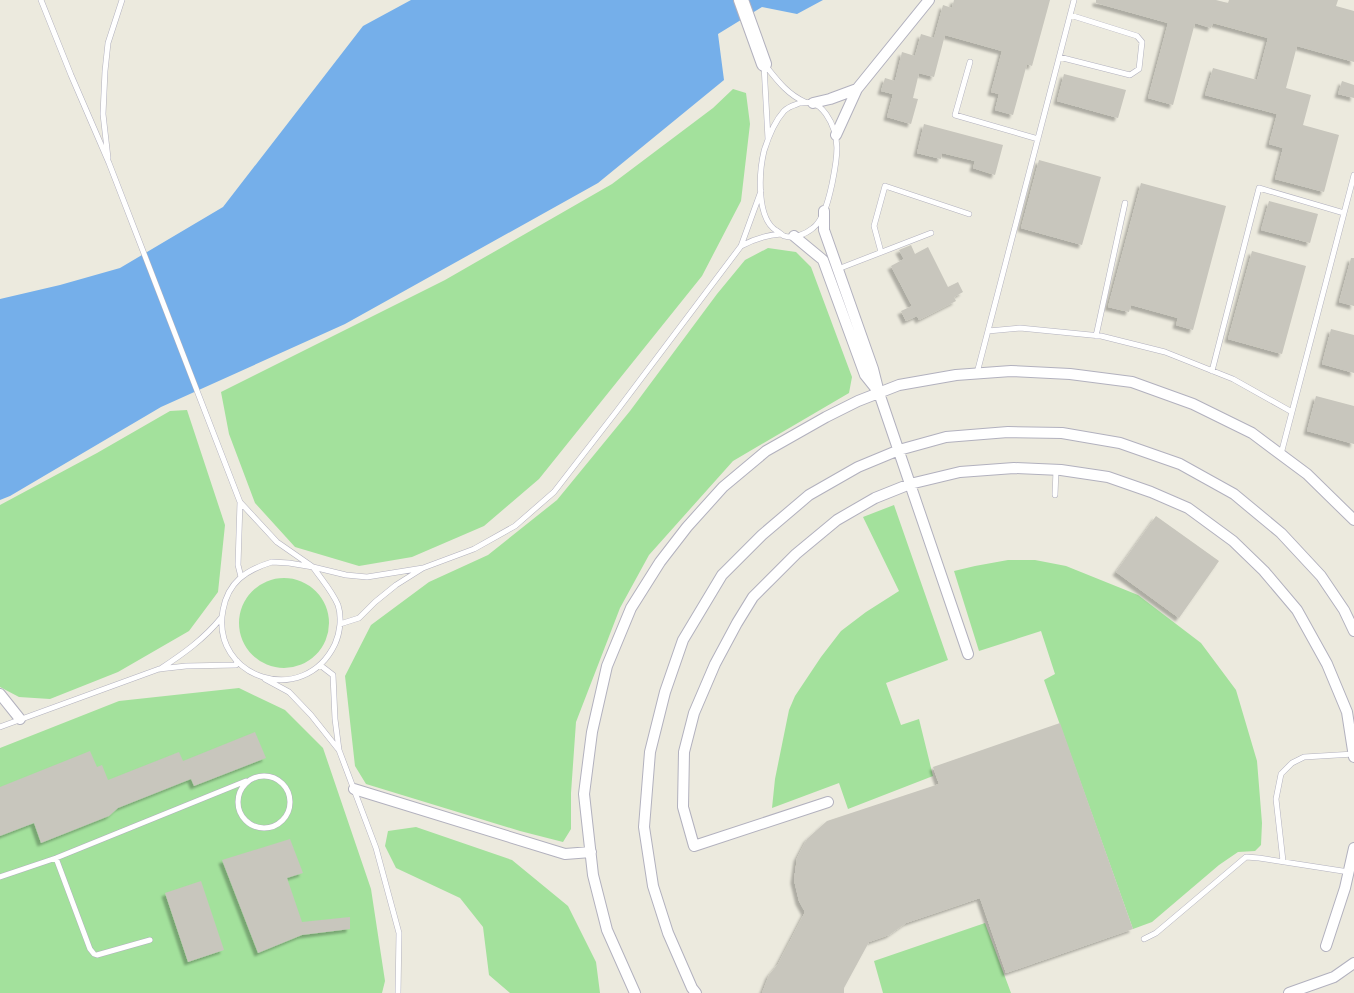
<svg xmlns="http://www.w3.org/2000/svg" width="1354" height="993" font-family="'PT Sans Narrow',sans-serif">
  <defs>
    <filter id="shadow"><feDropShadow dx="-3.5" dy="3.5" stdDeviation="1" flood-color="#0004"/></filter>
  </defs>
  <rect width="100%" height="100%" fill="#eceade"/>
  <path fill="#a3e19c" d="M 733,89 L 746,93 L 750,124 L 741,201 L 702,276 L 539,479 L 484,526 L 412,557 L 359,566 L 295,547 L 255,503 L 229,434 L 221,392 L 445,280 L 612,184 L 713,108 Z
    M 768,248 L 796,252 L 811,267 L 852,377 L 849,393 L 733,461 L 649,555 L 620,608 L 576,722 L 571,793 L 571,829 L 563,842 L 520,831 L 366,784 L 355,766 L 345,676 L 371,625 L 429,582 L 488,555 L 557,500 L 630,411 L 717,294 L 745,260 Z
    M 187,410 L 225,525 L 218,592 L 189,631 L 118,672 L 50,699 L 19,697 L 0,687 L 0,505 L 97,453 L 170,411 Z
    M 894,505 L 948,660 L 886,683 L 901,725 L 919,719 L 933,776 L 848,809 L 839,783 L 772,808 L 775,779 L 789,710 L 795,696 L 821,657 L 841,631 L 866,612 L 899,591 L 863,517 Z
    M 1008,560 L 1035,560 L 1066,566 L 1138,595 L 1201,643 L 1236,690 L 1257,761 L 1262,823 L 1261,845 L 1255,851 L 1238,852 L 1219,865 L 1152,922 L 1133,929 L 1044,680 L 1055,674 L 1041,631 L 979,651 L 954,571 L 975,566 Z
    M239 623a45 45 0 1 1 90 0a45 45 0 1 1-90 0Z
    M 239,688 L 285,710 L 323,748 L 371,889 L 385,981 L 382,993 L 0,993 L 0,748 L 119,701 Z
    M 416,827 L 512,860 L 568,906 L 596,962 L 600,993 L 510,993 L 489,975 L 483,927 L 460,898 L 396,868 L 385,846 L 388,831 Z
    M 985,923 L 1011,993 L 883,993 L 874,961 Z"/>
  <path fill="#75afea" d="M 411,0 L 823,0 L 797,14 L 762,7 L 718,34 L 724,80 L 598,183 L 345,324 L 161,407 L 10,496 L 0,500 L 0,299 L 60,285 L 120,268 L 223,207 L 363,26 Z"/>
  <path fill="#c8c6bd" filter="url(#shadow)" d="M 954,0 L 1050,0 L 1032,66 L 1027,64 L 1013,115 L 995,110 L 999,94 L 991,92 L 1002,51 L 945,35 L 934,77 L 919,73 L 913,98 L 918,99 L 911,124 L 887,117 L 893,94 L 881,91 L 885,78 L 895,81 L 902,52 L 915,56 L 921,34 L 934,38 L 943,5 L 952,8 Z
    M 1096,0 L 1216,0 L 1228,3 L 1229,0 L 1338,0 L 1336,6 L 1354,11 L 1354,62 L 1297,46 L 1286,88 L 1311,95 L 1303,125 L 1339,135 L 1324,192 L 1275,179 L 1283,148 L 1269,144 L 1277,114 L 1205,95 L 1213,68 L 1257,80 L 1268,38 L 1213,23 L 1211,28 L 1195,23 L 1173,105 L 1148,98 L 1168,23 L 1096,3 Z
    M 1064,74 L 1126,90 L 1118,118 L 1057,101 Z
    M 1342,81 L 1354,85 L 1354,98 L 1338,94 Z
    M 924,124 L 1003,145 L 995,175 L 973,168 L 975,161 L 942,153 L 941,159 L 917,153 Z
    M 1039,160 L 1101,177 L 1082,245 L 1021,228 Z
    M 1141,183 L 1226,206 L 1193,330 L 1176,325 L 1178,318 L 1131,305 L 1129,312 L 1108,307 Z
    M 1269,201 L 1318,214 L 1310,243 L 1261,230 Z
    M 911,245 L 915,254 L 928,247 L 948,287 L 958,282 L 963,292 L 954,297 L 956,301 L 919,320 L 917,316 L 906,321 L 901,311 L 912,306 L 891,266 L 904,259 L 899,250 Z
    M 1252,251 L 1306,266 L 1282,354 L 1228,339 Z
    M 1351,258 L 1354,258 L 1354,306 L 1339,302 Z
    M 1331,329 L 1354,335 L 1354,373 L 1322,364 Z
    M 1316,396 L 1354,406 L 1354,444 L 1307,431 Z
    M 1156,516 L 1219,561 L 1179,618 L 1116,572 Z
    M 1060,723 L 1133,929 L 1006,973 L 980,898 L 906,923 L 889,935 L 869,942 L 844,988 L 844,993 L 762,993 L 769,975 L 778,964 L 805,912 L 799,901 L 794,880 L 797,858 L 807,839 L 827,821 L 939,784 L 933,767 Z
    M 255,732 L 266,758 L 194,786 L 191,779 L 118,808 L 109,816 L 41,843 L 34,823 L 0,836 L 0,787 L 90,751 L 97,767 L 102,765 L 108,780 L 179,752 L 183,761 Z
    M 290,839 L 303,873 L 287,878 L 302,922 L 350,917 L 350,929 L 302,935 L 258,953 L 222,860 Z
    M 201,881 L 224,950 L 188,962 L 165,893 Z"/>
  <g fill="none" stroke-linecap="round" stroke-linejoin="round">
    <defs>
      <path id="lane" d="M 41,0 L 71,75 L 109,163 L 240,502 L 277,542 L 313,567 L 346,575 L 367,577 L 423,568
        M 1059,57 L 1130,75 L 1139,69 L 1142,42 L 1137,36 L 1070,15
        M 970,62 L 955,115 L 1038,139
        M 764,65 L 768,139
        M 765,65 C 777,80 787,94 805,102
        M 800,103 C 804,103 809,102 812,103 C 817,104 823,110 826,114 C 842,137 837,159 832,184 C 829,198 824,220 813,228 C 806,234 793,239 784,236 C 782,235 779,232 777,231 C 756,219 759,172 764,151 C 768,138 775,121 784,111 C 789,106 795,105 800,103 Z
        M 108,158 L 103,114 L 105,71 L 108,43 L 122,0
        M 741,246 C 754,239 766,235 781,234
        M 881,252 L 874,226 L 885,186 L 969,214
        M 838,269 L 931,233
        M 988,331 L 1020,328 L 1101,336 L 1165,352 L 1233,379 L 1292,412
        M 1096,336 L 1125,203
        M 1212,371 L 1259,188 L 1344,213
        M 977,373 L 1074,0
        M 1281,454 L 1354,175
        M 1055,495 L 1056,470
        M 240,502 L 238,565 L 241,577
        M 272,562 L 289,563 L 313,567 C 322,580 332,591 338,605 C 342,617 340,633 335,644 C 304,709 210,678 223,610 C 228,582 246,570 272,562 Z
        M 340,624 L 359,618 L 375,602 L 396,585 L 423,568 L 474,549 L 515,526 L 554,492 L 616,412 L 741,246 L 761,191
        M 320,665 L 333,675 L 335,719 L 339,750 L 376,848 L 399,933 L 398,993
        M 160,669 C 183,654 204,639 221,618
        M 265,679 L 289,692 L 311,715 L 338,749
        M 0,727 L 159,669 L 186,666 L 236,665 L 237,661
        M238 802a26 26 0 1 1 52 0a26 26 0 1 1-52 0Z
        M 56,858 L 90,949 L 94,954 L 97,955 L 150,940
        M 1283,861 L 1276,799 L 1281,774 L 1292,763 L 1304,757 L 1354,754
        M 0,877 L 56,858 L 246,781
        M 1144,939 L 1156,933 L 1246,857 L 1259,858 L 1349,872"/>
      <path id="street" d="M 813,103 L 830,99 L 857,89
        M 836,135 L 857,89 L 929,0
        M 824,211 L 824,230 L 873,369 L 879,393 L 968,654
        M 794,236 L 823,260 L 865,375 L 877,390
        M 0,694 L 20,719
        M 354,789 L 565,854 L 591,852
        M 828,802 L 694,846 L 683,807 L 684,752 L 694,713 L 715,664 L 737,623 L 753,597 L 796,554 L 837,520 L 875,498 L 910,484 L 960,472 L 1014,468 L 1061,470 L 1108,477 L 1151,492 L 1188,508 L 1233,541 L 1264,571 L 1297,610 L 1327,664 L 1347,712 L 1354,757
        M 1326,946 L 1345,888 L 1354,848
        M 635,993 L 607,930 L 593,875 L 584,794 L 592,732 L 607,666 L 631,608 L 660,562 L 687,527 L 723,487 L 766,451 L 826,417 L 858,401 L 899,385 L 956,375 L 1011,371 L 1070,374 L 1132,382 L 1193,404 L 1252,433 L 1307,474 L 1354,520
        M 696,993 L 692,988 L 668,933 L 653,886 L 644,827 L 650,752 L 665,692 L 683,640 L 722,575 L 762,535 L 809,495 L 858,467 L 899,450 L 946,437 L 1008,432 L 1062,433 L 1120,443 L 1180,464 L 1234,494 L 1281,533 L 1321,576 L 1344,610 L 1354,631
        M 1289,993 L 1334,977 L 1354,963"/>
      <path id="secondary" d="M 741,0 L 764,64"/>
    </defs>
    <use href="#lane" stroke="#b2b1be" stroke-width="6"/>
    <use href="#street" stroke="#b2b1be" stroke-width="12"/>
    <use href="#secondary" stroke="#b2b1be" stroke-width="16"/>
    <use href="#lane" stroke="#fff" stroke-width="5"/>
    <use href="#street" stroke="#fff" stroke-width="10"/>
    <use href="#secondary" stroke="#fff" stroke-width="14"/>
  </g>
</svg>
